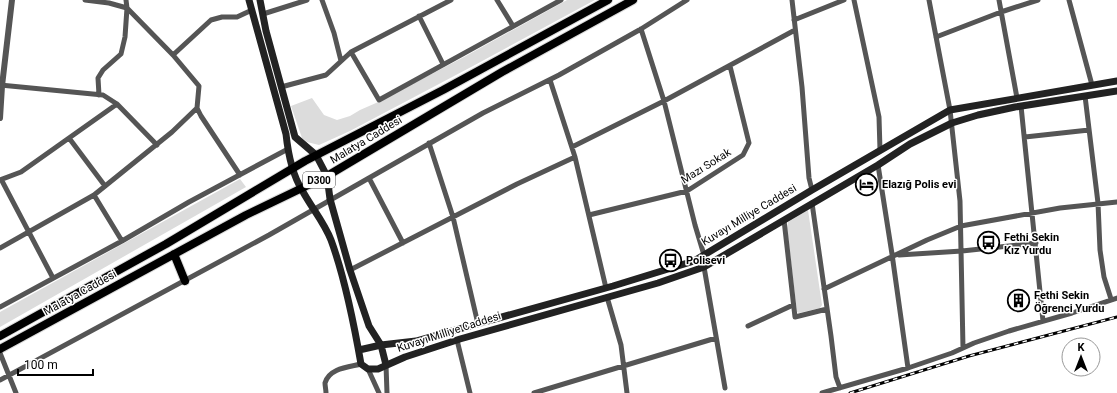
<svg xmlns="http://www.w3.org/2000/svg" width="1117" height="393" font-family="Roboto,sans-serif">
  <rect width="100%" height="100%" fill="#fff"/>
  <path fill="#dcdcdc" d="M 567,0 L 595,0 L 473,66 L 350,131 L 319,145 L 307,142 L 302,138 L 291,106 L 312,98 L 324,115 L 337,120 L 350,116 L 360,110 L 376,103 L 464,57 Z
    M 240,179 L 246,187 L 0,327 L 0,312 Z
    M 808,210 L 822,305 L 820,308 L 799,313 L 797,312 L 787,228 L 788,222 Z"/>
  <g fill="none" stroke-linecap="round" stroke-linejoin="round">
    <defs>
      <path id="trunk" d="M 174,254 L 185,281
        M 0,336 L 166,244 L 305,161 L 443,90 L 608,0
        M 0,349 L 246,215 L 327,176 L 502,72 L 633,0"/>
    </defs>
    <use href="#trunk" stroke="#dbdbdb" stroke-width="10"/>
    <path stroke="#555" stroke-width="5" d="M 85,0 L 109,3 L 127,8 L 125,37 L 121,54 L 103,70 L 98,78 L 99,95
      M 322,0 L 334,33 L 341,61
      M 497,0 L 513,26
      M 792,0 L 802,87 L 809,178 L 812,190
      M 854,0 L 879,117 L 880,150
      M 929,0 L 950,110 L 960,201 L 963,348
      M 999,0 L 1017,98
      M 1069,0 L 1092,85
      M 263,14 L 307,0
      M 419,16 L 443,64
      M 794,20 L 844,0
      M 641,29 L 664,101 L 695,225 L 704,255 L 704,267 L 725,388
      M 936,37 L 1001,12 L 1038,0
      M 351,52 L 379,100 L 561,0
      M 173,55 L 211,20 L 222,17 L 237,17 L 252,10
      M 550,80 L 575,157 L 606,288
      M 0,85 L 103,95 L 117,104 L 21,172 L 0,180
      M 281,87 L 326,75 L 351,52 L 451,0
      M 1085,96 L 1098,203 L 1100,250 L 1104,277 L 1111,299
      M 117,104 L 157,145
      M 1021,106 L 1043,321
      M 197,108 L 201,116 L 240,175
      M 1025,137 L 1089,130
      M 69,138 L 105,186
      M 429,143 L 453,217 L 478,324
      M 572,147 L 664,101 L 795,30
      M 878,165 L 892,254 L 908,368
      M 369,178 L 403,243
      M 2,181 L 53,278
      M 94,195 L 122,241
      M 812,203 L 831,336 L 836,377 L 840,388
      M 589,215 L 687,191 L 743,155 L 749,143 L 730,66
      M 784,220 L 795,317 L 827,309
      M 0,248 L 94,195 L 172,132 L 197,108 L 199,86 L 173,55 L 127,8 L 126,0
      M 899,255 L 962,251 L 1036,243
      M 350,270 L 517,184 L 575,157
      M 824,289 L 927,240 L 961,226 L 1060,208 L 1117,202
      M 607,297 L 621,345 L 627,393
      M 0,307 L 122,241 L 189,202 L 288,149
      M 748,326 L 793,305
      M 457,340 L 470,393
      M 0,353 L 16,393
      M 386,365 L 387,393
      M 368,369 L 379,393
      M 0,380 L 269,235 L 483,113 L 559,75 L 641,29 L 687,0
      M 326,393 C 326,390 325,386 325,383 C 329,368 349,367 361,364
      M 534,393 L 716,338
      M 822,393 L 908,368 L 952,353 L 974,343 L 1009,331 L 1072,313 L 1117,298"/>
    <path stroke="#555" stroke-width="6" d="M 0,118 L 2,86 L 12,0"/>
    <path stroke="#222" stroke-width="7" d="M 249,0 L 286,134 C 288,153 292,174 302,190 C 311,207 324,222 331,240 C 345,278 354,324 361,364 L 368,369 L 378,369 L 405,357 L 460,339 L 658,283 L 704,267 L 878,165 L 910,144 L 952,123 L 978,115 L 1015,107 L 1117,91
      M 260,0 L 266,31 L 295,137 L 316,155 L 327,176 L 330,199 L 350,270 L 369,326 L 381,345 L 386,365
      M 359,350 L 381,345 L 416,341 L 613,286 L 694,261 L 812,190 L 950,110 L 1117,81"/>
    <use href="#trunk" stroke="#000" stroke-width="8"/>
    <defs>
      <path id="rail" d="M 850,393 L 969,356 L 1117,317"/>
    </defs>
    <use href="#rail" stroke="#000" stroke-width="3"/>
    <use href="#rail" stroke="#fff" stroke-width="1.5" stroke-dasharray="4.5" stroke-linecap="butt"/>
  </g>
  <defs>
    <symbol id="hotel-ring" viewBox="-11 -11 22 22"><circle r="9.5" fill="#fff" stroke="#000" stroke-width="1.5"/><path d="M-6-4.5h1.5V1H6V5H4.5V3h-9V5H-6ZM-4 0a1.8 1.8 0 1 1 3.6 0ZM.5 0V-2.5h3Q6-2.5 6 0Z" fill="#000"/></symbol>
    <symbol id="bus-ring" viewBox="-11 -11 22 22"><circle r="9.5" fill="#fff" stroke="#000" stroke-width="1.5"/><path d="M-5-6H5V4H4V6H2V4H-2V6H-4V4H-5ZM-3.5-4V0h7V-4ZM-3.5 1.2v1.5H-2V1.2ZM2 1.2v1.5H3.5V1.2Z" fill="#000"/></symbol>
    <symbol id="building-ring" viewBox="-11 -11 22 22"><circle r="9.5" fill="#fff" stroke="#000" stroke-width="1.5"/><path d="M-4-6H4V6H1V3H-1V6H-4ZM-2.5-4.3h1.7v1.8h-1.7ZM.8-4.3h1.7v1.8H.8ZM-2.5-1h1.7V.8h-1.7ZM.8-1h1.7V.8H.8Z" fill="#000"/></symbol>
  </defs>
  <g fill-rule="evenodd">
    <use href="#hotel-ring" x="854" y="172" width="25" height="25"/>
    <use href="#bus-ring" x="976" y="230" width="25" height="25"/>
    <use href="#bus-ring" x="658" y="248" width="25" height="25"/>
    <use href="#building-ring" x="1006" y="288" width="25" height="25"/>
  </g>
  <g text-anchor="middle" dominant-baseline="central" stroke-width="3" stroke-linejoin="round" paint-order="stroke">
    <rect fill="#fff" stroke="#4c4c4c" stroke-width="1" x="303" y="172" width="32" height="16" rx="3"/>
    <g font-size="10" font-weight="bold" fill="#000">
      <text x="319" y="180">D300</text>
    </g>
    <g font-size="11" fill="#000" stroke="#fff">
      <text transform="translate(366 140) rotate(-31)">Malatya Caddesi</text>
      <text transform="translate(706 166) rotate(-32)">Mazı Sokak</text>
      <text transform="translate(749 215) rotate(-31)">Kuvayı Milliye Caddesi</text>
      <text transform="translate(80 293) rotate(-29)">Malatya Caddesi</text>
      <text transform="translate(449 332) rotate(-18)">Kuvayı Milliye Caddesi</text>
    </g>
    <g font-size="11" font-weight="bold" fill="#000" stroke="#fff" text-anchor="start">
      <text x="882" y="184">Elazığ Polis evi</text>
      <text x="1004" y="237">Fethi Sekin<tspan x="1004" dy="13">Kız Yurdu</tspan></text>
      <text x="686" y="260">Polisevi</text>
      <text x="1034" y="295">Fethi Sekin<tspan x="1034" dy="13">Öğrenci Yurdu</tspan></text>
    </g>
  </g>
  <g transform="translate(1081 357)"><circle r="19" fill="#ffffff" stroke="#999999"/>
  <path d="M0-3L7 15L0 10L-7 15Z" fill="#000000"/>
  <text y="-6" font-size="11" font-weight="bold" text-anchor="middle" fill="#000000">K</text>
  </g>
  <path d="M18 369v6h75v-6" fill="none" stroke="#000000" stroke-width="2"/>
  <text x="24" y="369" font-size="12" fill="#000000" stroke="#ffffff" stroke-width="3" paint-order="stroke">100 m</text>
</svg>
